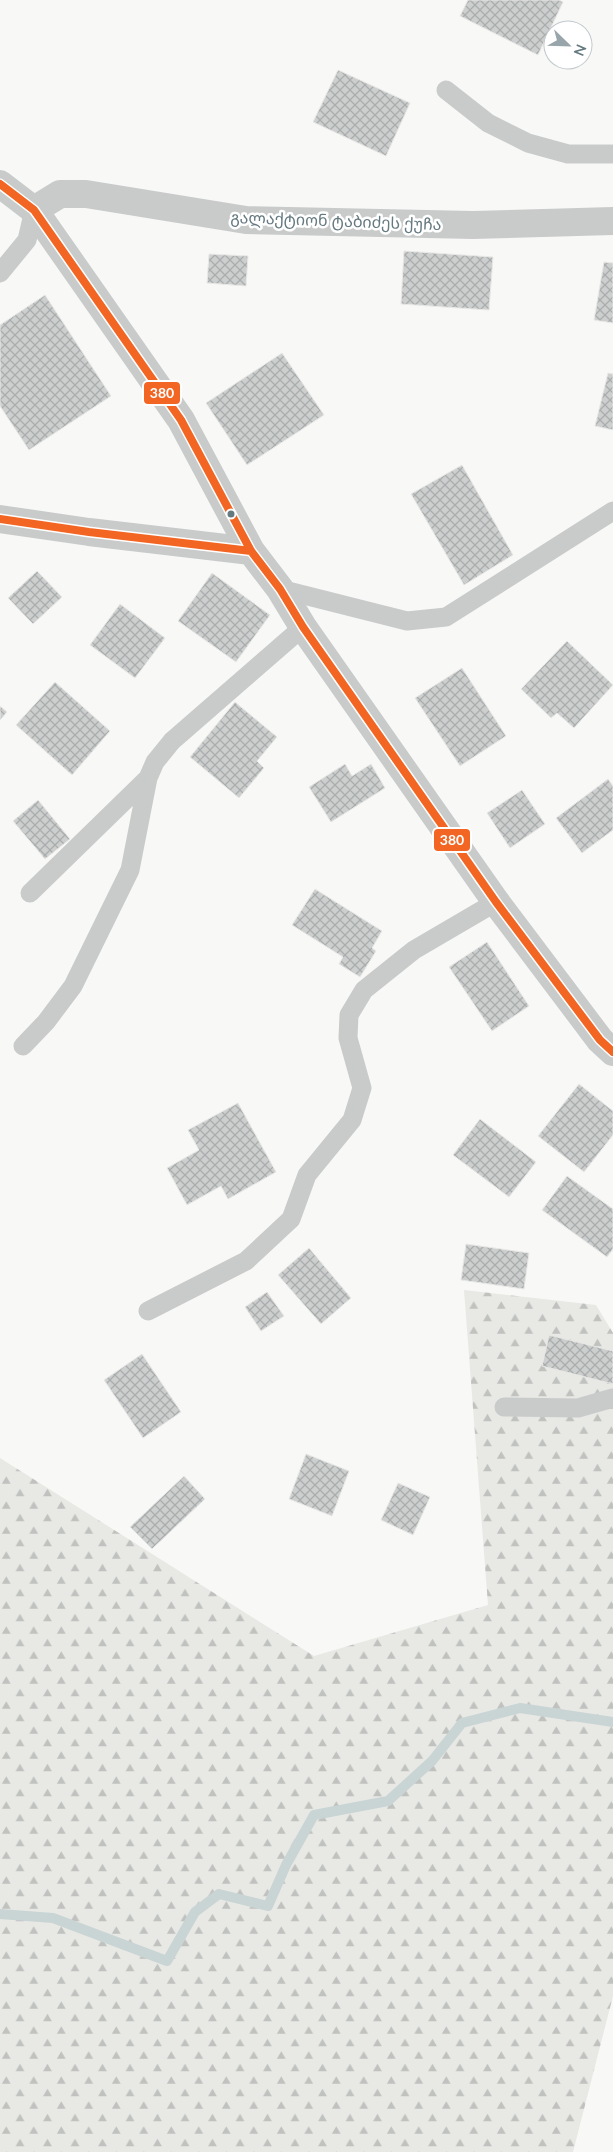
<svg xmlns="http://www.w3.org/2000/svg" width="613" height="2152" font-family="Lato,'Noto Sans Georgian',sans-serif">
  <defs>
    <pattern id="forest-firs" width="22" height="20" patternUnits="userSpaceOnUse" patternTransform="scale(1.25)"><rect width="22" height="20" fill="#e8e9e5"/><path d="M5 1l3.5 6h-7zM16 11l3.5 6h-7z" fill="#c0c2bf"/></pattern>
    <pattern id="building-cross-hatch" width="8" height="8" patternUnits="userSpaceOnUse" patternTransform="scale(1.25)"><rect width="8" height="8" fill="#cdcfcf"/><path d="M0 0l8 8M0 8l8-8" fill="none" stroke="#aaadad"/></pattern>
  </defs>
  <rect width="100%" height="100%" fill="#f8f8f7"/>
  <path fill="url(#forest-firs)" d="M 464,1290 L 596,1305 L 613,1333 L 613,1996 L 573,2152 L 0,2152 L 0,1458 L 314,1656 L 488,1605 Z"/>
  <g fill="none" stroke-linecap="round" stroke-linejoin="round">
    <path stroke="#c9d4d5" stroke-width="10" d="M 0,1914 L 53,1918 L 167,1961 L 195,1912 L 219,1894 L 268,1906 L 286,1865 L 314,1815 L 388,1801 L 432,1761 L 462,1723 L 520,1708 L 613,1722"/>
  </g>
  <path fill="url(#building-cross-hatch)" stroke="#e8e8e6" d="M 468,0 L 559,0 L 563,2 L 538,55 L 460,16 Z
    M 338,70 L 410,103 L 386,156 L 313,122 Z
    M 404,251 L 493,257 L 489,310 L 401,304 Z
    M 209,254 L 248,256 L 246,286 L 207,283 Z
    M 604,262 L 613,263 L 613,323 L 594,320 Z
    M 45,295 L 111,396 L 29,450 L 0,406 L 0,325 Z
    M 282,353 L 324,415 L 247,465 L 206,403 Z
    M 608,373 L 613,374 L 613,430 L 595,426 Z
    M 462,465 L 513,555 L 464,585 L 411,494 Z
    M 37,571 L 62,597 L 33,624 L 8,598 Z
    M 212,573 L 270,615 L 236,662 L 178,621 Z
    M 120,604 L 165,638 L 135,678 L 90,645 Z
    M 567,641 L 613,685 L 574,728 L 557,713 L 551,718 L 521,689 Z
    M 462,668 L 506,736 L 460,766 L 415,698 Z
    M 55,682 L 110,731 L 72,775 L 16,725 Z
    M 235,702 L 277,737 L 257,761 L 264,768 L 239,798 L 190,757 Z
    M 0,706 L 7,712 L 0,720 Z
    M 345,764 L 352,776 L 371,764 L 385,788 L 331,822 L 309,787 Z
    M 608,779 L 613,786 L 613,830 L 582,853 L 556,818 Z
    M 522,790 L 545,824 L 510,848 L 487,813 Z
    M 38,800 L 70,839 L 45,859 L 13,821 Z
    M 315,889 L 382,931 L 372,948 L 376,951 L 360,977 L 339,964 L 343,957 L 292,925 Z
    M 487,942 L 529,1006 L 492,1031 L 449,967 Z
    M 579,1084 L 613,1111 L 613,1135 L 584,1172 L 538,1136 Z
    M 238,1103 L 276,1172 L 228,1199 L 221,1186 L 187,1205 L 167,1168 L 199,1150 L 188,1130 Z
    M 480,1119 L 536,1162 L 509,1197 L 453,1155 Z
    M 567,1176 L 613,1209 L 613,1249 L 607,1257 L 542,1210 Z
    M 466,1244 L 529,1253 L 524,1289 L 461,1280 Z
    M 309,1248 L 351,1298 L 321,1324 L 278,1275 Z
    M 267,1292 L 284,1316 L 261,1331 L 245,1307 Z
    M 549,1335 L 613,1351 L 613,1384 L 542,1366 Z
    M 142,1354 L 181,1412 L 143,1438 L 104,1380 Z
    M 306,1454 L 349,1471 L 332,1516 L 289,1499 Z
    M 184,1476 L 205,1499 L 152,1549 L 130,1527 Z
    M 398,1483 L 430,1497 L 413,1535 L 381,1520 Z"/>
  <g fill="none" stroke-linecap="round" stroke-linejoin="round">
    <path stroke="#c9cbcb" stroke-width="19" d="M 446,90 L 488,123 L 528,143 L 568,154 L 613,154
      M 0,273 L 27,240 L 34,210
      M 280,589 L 407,621 L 446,617 L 613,511
      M 30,893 L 148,778
      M 23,1046 L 46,1022 L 73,986 L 130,870 L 148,778 L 155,762 L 172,741 L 303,627
      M 148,1311 L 246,1261 L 291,1219 L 307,1175 L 352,1120 L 362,1088 L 348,1038 L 349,1015 L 364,990 L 414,950 L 496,902
      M 504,1407 L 578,1408 L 613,1398"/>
    <path stroke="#c9cbcb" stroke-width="28" d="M 0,184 L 34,210 L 181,420 L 251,551 L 280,589 L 303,627 L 496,902 L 600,1040 L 613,1052
      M 34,210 L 60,194 L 86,194 L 246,220 L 473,225 L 613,221
      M 0,519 L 89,532 L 251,551"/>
    <defs>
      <path id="bus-1" d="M 0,184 L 34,210 L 181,420 L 251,551 L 280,589 L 303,627 L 496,902 L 600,1040 L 613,1052
        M 0,519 L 89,532 L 251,551"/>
    </defs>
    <use href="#bus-1" stroke="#fff" stroke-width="11"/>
    <use href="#bus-1" stroke="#f26522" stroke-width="8"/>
  </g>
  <circle fill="#657980" stroke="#fff" stroke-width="2" cx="231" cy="514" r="4.5"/>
  <g text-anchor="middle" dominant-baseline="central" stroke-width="5" stroke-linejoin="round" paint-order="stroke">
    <g font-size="16" fill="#657980" stroke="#fff">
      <text transform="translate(336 220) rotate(2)">გალაქტიონ ტაბიძეს ქუჩა</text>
    </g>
  </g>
  <g stroke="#fff" stroke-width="2">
    <rect x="143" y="381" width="38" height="24" rx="5" fill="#f26522"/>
    <rect x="433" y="828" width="38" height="24" rx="5" fill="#f26522"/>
  </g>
  <g font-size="14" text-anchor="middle" font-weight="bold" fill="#fff">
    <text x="162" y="398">380</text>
    <text x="452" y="845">380</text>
  </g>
  <g transform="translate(568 45) rotate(113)"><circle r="24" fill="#ffffff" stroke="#c1c9cc"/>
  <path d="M0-4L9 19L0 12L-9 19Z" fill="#98a5aa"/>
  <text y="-8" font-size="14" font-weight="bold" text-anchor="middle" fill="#657980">N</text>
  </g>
</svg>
